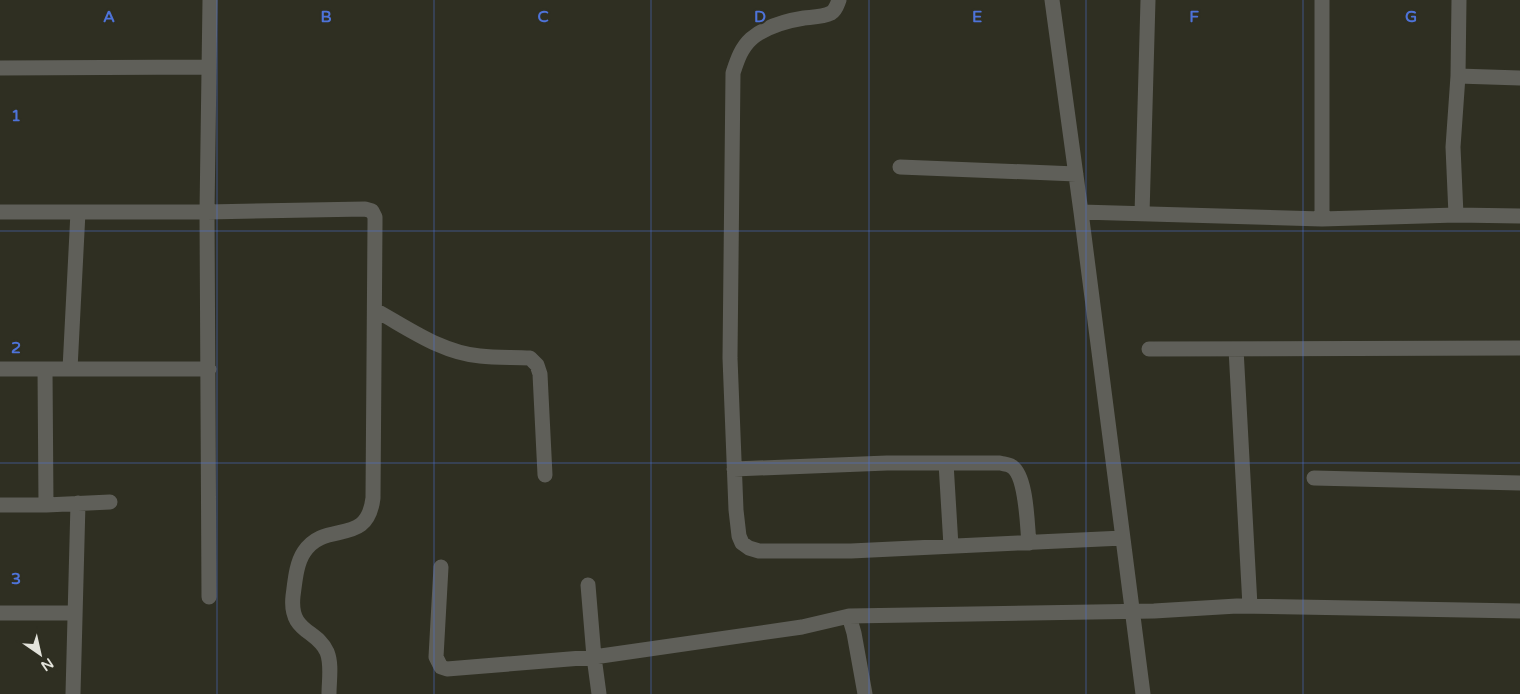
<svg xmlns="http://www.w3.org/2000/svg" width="1520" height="694" font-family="'Varela Round',sans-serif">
  <rect width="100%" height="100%" fill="#2f2f22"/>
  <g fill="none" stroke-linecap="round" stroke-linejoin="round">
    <path stroke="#5f5f59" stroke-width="15" d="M 839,0 C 837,5 836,10 831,13 C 823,17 813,17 804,18 C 785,21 766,26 751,39 C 741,48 737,61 733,73 L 730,358 L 736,510 L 739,536 L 742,543 L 749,548 L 759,551 L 851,551 L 1123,538
      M 1052,0 L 1081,212 L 1143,694
      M 0,68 L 209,67
      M 1458,76 L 1520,78
      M 900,167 L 1076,174
      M 0,212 L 207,212 L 365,209 L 372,211 L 375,217 L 375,223 L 373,498 C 367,548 326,519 304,552 C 296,564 295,582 293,596 C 289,633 317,629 327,652 C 332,664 329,681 329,694
      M 1081,212 L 1322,219 L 1456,215 L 1520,216
      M 1142,214 L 1148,0
      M 1456,215 L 1453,147 L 1458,76 L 1459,0
      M 1322,219 L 1322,0
      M 375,310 C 408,328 442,353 480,356 C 497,358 514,357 530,358 L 537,365 L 540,374 L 545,475
      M 1149,349 L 1520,348
      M 1236,349 L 1250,606
      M 0,369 L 209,369
      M 45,369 L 46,505
      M 70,369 L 78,212
      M 946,463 L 951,546
      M 734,469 L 887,463 L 1000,463 C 1003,464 1008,464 1011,466 C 1027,475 1027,525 1029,543
      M 1314,478 L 1520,483
      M 0,505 L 46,505 L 110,502
      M 441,567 L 436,657 L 441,667 L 447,669 L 594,657 L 802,627 L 849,616 L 1154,611 L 1237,606 L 1520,611
      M 588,585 L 594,657 L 599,694
      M 209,597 L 207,212 L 210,0
      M 0,613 L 74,613
      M 849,616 L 854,633 L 865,694
      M 73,694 L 78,503"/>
  </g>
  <path fill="none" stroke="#4e73d9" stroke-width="1" stroke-opacity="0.55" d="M 217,0 L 217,694M 434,0 L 434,694M 651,0 L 651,694M 869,0 L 869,694M 1086,0 L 1086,694M 1303,0 L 1303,694M 0,231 L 1520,231M 0,463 L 1520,463"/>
  <g font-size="16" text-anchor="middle" font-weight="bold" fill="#4e73d9" stroke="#2f2f22" stroke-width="4" stroke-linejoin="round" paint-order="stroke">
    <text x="109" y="22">A</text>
    <text x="326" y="22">B</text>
    <text x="543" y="22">C</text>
    <text x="760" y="22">D</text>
    <text x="977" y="22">E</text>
    <text x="1194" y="22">F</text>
    <text x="1411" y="22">G</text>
    <text x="16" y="121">1</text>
    <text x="16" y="353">2</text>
    <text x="16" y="584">3</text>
  </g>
  <g transform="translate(40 654) rotate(146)" stroke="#2f2f22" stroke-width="4" paint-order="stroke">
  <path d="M0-4L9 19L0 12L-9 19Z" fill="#e3e3db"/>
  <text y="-8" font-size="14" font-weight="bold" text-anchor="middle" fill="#e3e3db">N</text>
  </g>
</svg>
